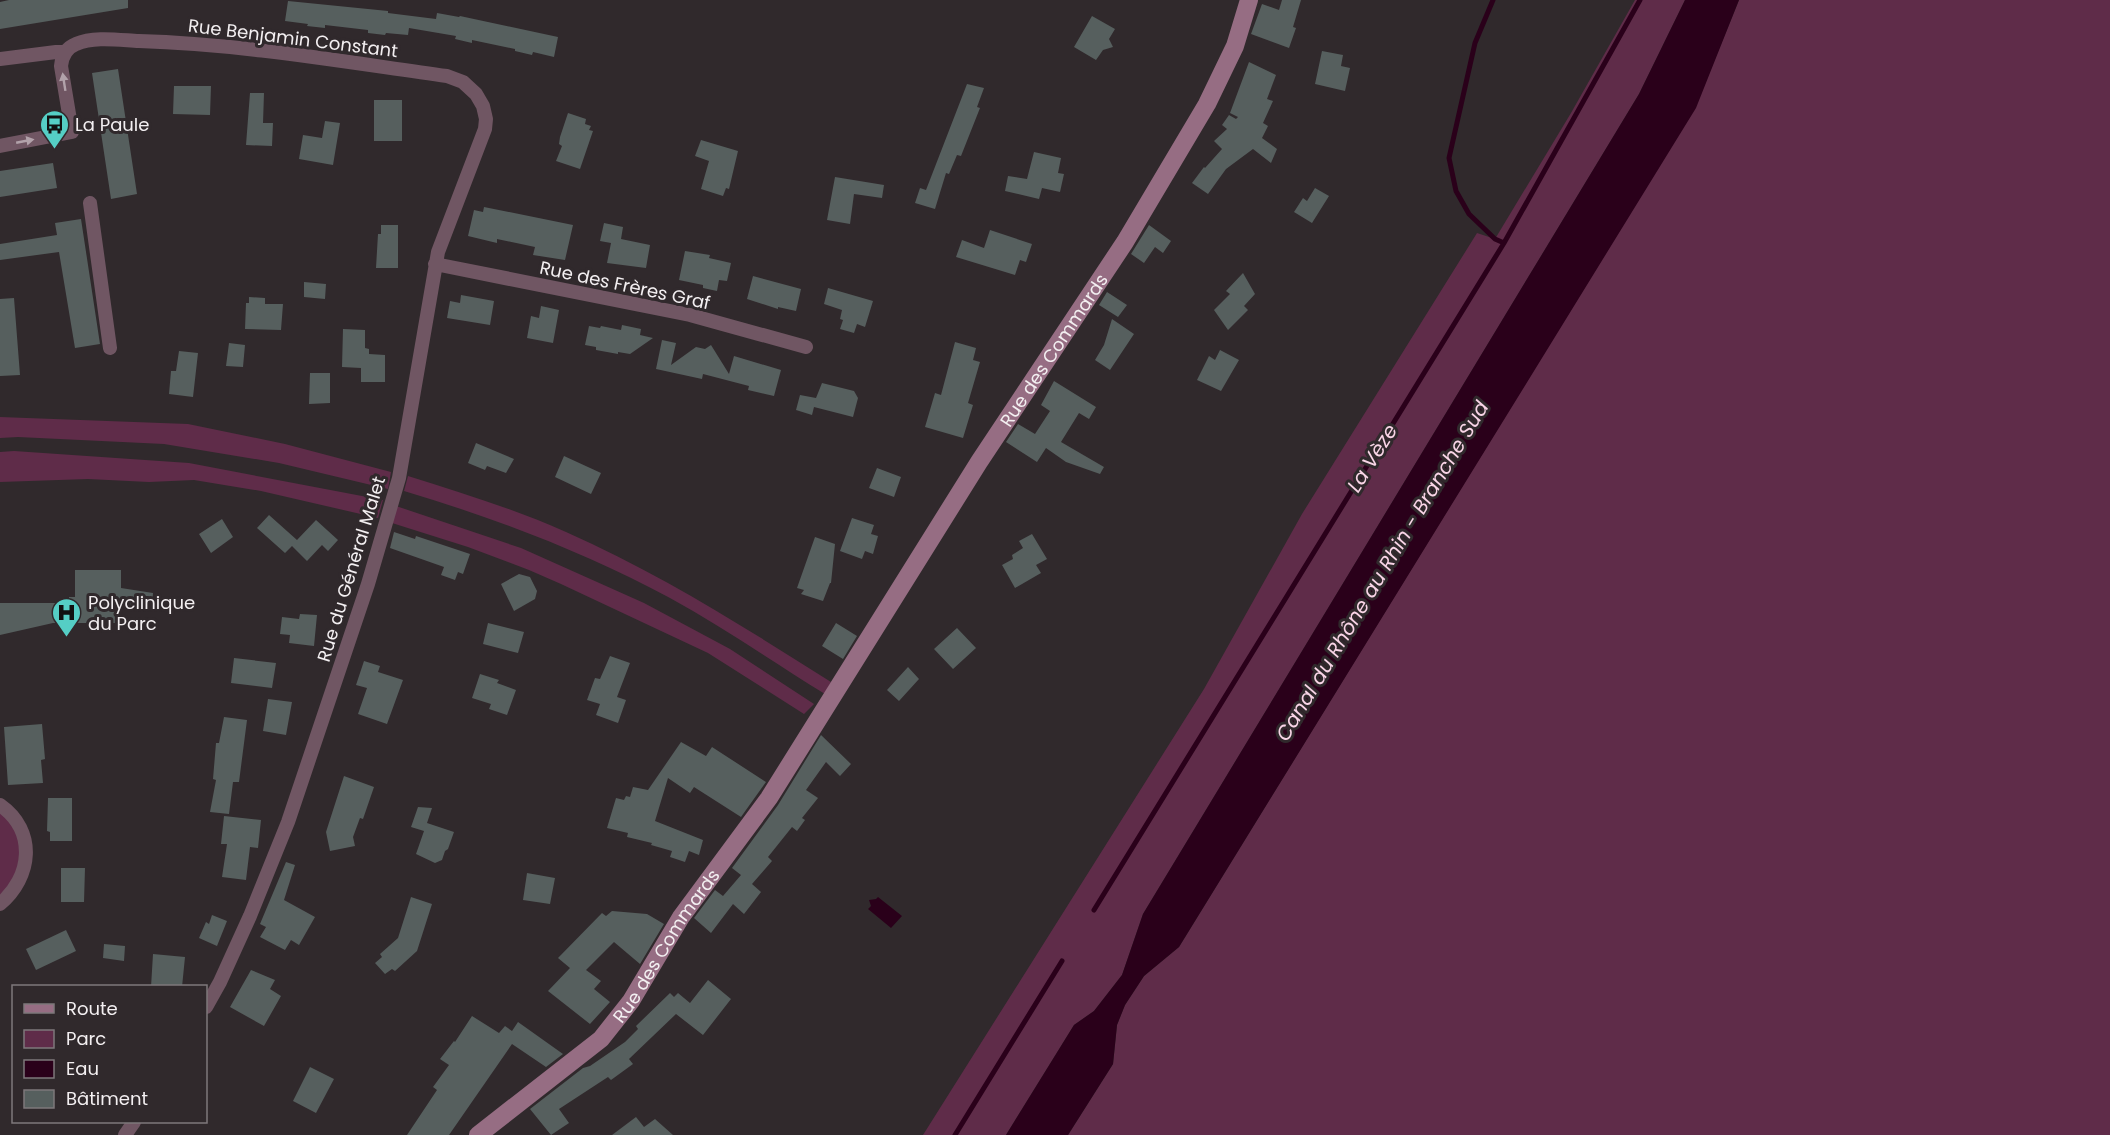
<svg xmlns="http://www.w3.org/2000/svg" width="2110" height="1135" font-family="Poppins,sans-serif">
  <rect width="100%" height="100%" fill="#30292c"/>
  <path fill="#5f2c49" d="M 1635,0 L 1685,0 L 1639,94 L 1143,914 L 1122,975 L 1094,1011 L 1074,1025 L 1006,1135 L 923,1135 L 1204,689 L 1302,514 L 1477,233 L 1495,239 L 1571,113 Z
    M 1739,0 L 2110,0 L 2110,1135 L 1068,1135 L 1113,1064 L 1117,1025 L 1125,1005 L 1144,976 L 1179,947 L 1695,108 Z
    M 0,417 L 188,424 L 285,444 L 391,472 L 388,489 L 279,463 L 164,444 L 18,437 L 0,438 Z
    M 14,451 L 189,463 L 383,500 L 378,518 L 261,491 L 194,480 L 149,482 L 88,479 L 0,482 L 0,452 Z
    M 408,476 C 461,493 515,509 566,532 C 661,574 744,627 831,682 L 825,694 C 773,662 723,627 670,598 C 586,553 495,518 404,491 Z
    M 396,506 L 521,548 L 644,603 L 730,649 L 814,704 L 804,714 L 708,653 L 561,584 L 529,570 L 468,547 L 392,523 Z
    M 0,805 L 16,821 L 27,858 L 0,904 Z"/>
  <path fill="#2a001a" d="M 1685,0 L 1739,0 L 1696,108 L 1179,947 L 1144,976 L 1125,1005 L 1117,1025 L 1113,1064 L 1068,1135 L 1006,1135 L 1074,1025 L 1094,1011 L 1122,975 L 1143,914 L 1639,94 Z
    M 878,897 L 902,916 L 891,928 L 868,909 L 871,906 L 869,900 L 876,899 Z"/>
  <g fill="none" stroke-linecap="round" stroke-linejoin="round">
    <path stroke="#2a001a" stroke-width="5" d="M 1493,0 L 1475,43 L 1449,158 L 1456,191 L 1469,214 L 1495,239 L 1504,243
      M 1094,910 L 1504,243 L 1640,0
      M 955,1135 L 1062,961"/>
  </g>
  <path fill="#565f5e" d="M 9,0 L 128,0 L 128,8 L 0,29 L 0,2 Z
    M 1282,0 L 1301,0 L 1293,27 L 1296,28 L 1289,48 L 1251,34 L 1262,4 L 1279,10 Z
    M 288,1 L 388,11 L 388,13 L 436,19 L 437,13 L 459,17 L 460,16 L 558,37 L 554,57 L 533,52 L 532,55 L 515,51 L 515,49 L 472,40 L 472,43 L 455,39 L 456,36 L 409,28 L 408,35 L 386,33 L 385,35 L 368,33 L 368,30 L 325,25 L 325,28 L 307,26 L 308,24 L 285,21 Z
    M 1092,16 L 1115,29 L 1109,39 L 1113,47 L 1103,50 L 1096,60 L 1074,47 Z
    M 1322,51 L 1343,55 L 1341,66 L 1350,68 L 1345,91 L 1315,84 Z
    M 1249,62 L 1276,75 L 1267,99 L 1273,101 L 1263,123 L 1268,126 L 1262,138 L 1277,149 L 1271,163 L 1253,149 L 1226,169 L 1208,194 L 1192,183 L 1204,167 L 1205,168 L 1222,149 L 1214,141 L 1227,129 L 1222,125 L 1229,115 L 1236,119 L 1238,117 L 1230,113 Z
    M 118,69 L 137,194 L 111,199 L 92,73 Z
    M 967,84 L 984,88 L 977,107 L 980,108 L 961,156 L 957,155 L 949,174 L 946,173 L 935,209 L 915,203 L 920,188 L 926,190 Z
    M 174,86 L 211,86 L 210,115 L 173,114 Z
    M 250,93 L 264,93 L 263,123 L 273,123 L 272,146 L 246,145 Z
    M 374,100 L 402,100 L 402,141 L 374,141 Z
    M 568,113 L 586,119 L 585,124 L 591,126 L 589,130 L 593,131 L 580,169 L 556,161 L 562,146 L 559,144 L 560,137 Z
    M 325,121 L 340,123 L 333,165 L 299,159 L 303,135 L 322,138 Z
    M 701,140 L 738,151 L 729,189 L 726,188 L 723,196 L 701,189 L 709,161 L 695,156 Z
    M 1034,152 L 1061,158 L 1058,173 L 1064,174 L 1060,192 L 1042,188 L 1039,199 L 1005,191 L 1008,176 L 1027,179 Z
    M 53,163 L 57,188 L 0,197 L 0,171 Z
    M 835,177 L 884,185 L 882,198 L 854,194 L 850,224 L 827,220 Z
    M 1315,188 L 1329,196 L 1312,223 L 1294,212 L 1303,198 L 1307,201 Z
    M 484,207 L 573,225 L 565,260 L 533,255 L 535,247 L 497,239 L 497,243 L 468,236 L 474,210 L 483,212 Z
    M 81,219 L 100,344 L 75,348 L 59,252 L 0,260 L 0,244 L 57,235 L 55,223 Z
    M 604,223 L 623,227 L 621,239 L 650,245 L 646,268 L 607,263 L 611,243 L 600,241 Z
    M 381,225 L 398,225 L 398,268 L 376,268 L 378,234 L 381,234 Z
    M 1149,225 L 1171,241 L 1163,253 L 1155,247 L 1144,263 L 1131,254 Z
    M 990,230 L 1032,244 L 1026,262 L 1020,260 L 1015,275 L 956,257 L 962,240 L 984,248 Z
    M 685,251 L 710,255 L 709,258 L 731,263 L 727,281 L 719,280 L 717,291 L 703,288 L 703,285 L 679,280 Z
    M 1243,273 L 1255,294 L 1244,306 L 1248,310 L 1228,330 L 1214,310 L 1230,294 L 1226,291 Z
    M 753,276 L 801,289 L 796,311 L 778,307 L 778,309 L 747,299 Z
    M 304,282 L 326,284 L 325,299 L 304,297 Z
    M 828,288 L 873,301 L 865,327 L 857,324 L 854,333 L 840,329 L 843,320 L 840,319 L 842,310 L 824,304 Z
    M 1107,292 L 1127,305 L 1118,317 L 1099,305 Z
    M 461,295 L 494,301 L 490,325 L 447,318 L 450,301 L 460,303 Z
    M 249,297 L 265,298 L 265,304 L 283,304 L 281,330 L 245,329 L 246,303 L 249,303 Z
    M 14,298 L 20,375 L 0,376 L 0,299 Z
    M 541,306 L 559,310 L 553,343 L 527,338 L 531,316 L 539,318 Z
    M 1112,319 L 1134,334 L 1110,370 L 1095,360 L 1104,345 Z
    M 622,325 L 641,329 L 640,335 L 653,338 L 630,354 L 618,352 L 618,354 L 596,350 L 596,347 L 585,345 L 589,326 L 600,328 L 601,326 L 621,330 Z
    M 343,329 L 365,330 L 365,348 L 369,349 L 369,354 L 385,355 L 385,382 L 361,382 L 361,368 L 342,367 Z
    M 662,340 L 676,343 L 671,365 L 696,347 L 705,349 L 711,345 L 729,374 L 734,356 L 781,370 L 774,396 L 748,390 L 749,386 L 703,374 L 702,379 L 656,369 Z
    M 955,342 L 976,348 L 973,360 L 980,362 L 968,403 L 973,405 L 963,438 L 925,427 L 935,393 L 941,395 Z
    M 229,343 L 245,345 L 243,367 L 226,366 Z
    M 1220,350 L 1239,360 L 1221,391 L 1197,380 L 1209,356 L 1215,360 Z
    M 179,351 L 198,353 L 193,397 L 169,394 L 171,371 L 176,371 Z
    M 310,373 L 330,373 L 330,403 L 309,404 Z
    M 1054,381 L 1096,407 L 1089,419 L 1079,413 L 1061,442 L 1104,467 L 1100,474 L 1066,462 L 1046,448 L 1037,462 L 1006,442 L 1018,424 L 1035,434 L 1050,411 L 1041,405 Z
    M 822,383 L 854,391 L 858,398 L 853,417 L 814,407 L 812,415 L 796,410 L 800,395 L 816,398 Z
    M 476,443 L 514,459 L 506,473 L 487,466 L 485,470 L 468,463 Z
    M 564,456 L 601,473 L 591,494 L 555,477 Z
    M 877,468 L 901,477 L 894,497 L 869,488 Z
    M 269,515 L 297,540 L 316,520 L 338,540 L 328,551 L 322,545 L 307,561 L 292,546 L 285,553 L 257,528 Z
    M 852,518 L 874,525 L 871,534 L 878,536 L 873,554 L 865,551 L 862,559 L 840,551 Z
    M 222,519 L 233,537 L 211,553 L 199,534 Z
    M 394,532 L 415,539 L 416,536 L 470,554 L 463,574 L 458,572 L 455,580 L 441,575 L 444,567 L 390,548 Z
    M 1032,534 L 1047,559 L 1036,565 L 1041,573 L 1015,588 L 1002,565 L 1013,559 L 1012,555 L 1023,548 L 1019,541 Z
    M 815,537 L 835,544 L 831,583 L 830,583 L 823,601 L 801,594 L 804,590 L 797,588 Z
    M 75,570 L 121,570 L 121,588 L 153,593 L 152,608 L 121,605 L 121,623 L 53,623 L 0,635 L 0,603 L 69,603 L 69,597 L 75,597 Z
    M 519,574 L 530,577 L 537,591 L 535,599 L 514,611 L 501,584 Z
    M 300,614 L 317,615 L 314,646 L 289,643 L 290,635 L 280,634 L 282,617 L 299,619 Z
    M 488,623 L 524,632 L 518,653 L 483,644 Z
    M 836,623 L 857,636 L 843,659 L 822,646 Z
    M 957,628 L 976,648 L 953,669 L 934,649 Z
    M 610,656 L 630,663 L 617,697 L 626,700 L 618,723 L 596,715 L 600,704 L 587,700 L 595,678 L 600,679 Z
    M 234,658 L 276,663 L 272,688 L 231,683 Z
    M 364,661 L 380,666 L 378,672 L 403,680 L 387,724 L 358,714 L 367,688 L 356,685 Z
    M 908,667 L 919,679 L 899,701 L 887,690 Z
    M 480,674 L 499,680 L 497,683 L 516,690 L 507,715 L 489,709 L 491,704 L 472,698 Z
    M 268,699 L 292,702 L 286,735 L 263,731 Z
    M 224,717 L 247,720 L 239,782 L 233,782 L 229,814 L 210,812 L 216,780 L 213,779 L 216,743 L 219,743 Z
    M 42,724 L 45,759 L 41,760 L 43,783 L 8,785 L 4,727 Z
    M 821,735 L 851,764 L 840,776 L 826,762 L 806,790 L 818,798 L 802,818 L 805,820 L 797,831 L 792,827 L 768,857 L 772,861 L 752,884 L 761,892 L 744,914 L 733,904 L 711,933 L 694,918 L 715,890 L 723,896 L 741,875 L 732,868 L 778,805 Z
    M 681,742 L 706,756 L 712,747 L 766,782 L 741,817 L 694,787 L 690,793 L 668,778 L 655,821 L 703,840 L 699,855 L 689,851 L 685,862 L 670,857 L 672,851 L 651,845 L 652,843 L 627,837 L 628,833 L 607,828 L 616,798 L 624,800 L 626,796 L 630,797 L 633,787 L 648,790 Z
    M 344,776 L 374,787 L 363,819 L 360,818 L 353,837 L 355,846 L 330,851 L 326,832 Z
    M 48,798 L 72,798 L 72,841 L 50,841 L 50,832 L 47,831 Z
    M 418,807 L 432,808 L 427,823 L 454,832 L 448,849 L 445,851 L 442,860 L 435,863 L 416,854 L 424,831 L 411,827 Z
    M 224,816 L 261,820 L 258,848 L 250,847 L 246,880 L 222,877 L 227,844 L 221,844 Z
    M 286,862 L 295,865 L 284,900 L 315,917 L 299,945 L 291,940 L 285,950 L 260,937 L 266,927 L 260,924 Z
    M 61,868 L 85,868 L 84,902 L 61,902 Z
    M 527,873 L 555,878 L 550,904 L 523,900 Z
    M 411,897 L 432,904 L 417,951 L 395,971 L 392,969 L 385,974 L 375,963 L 382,957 L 380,954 L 398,938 Z
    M 612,911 L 647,914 L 664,924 L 640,964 L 614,942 L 586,970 L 601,981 L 594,989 L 610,1002 L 590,1024 L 548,991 L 570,968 L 558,958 L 602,913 L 606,916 Z
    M 212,915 L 227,921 L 217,946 L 199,938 L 206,922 L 209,924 Z
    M 66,930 L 76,951 L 36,970 L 26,949 Z
    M 104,944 L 125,946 L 124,961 L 103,958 Z
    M 153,954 L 185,957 L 182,987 L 151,987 Z
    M 251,970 L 275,980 L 270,989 L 281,996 L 264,1026 L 230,1007 Z
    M 708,980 L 731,999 L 703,1035 L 676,1014 L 629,1059 L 633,1064 L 611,1080 L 608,1077 L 559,1109 L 569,1123 L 551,1135 L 530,1109 L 583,1068 L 590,1066 L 625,1042 L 638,1029 L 636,1026 L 670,993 L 674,997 L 678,993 L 690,1003 Z
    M 472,1016 L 499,1033 L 505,1026 L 512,1031 L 518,1022 L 563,1054 L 546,1067 L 512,1044 L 449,1135 L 407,1135 L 437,1090 L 433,1087 L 449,1065 L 440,1059 L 454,1041 L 455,1042 Z
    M 310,1067 L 334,1079 L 316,1113 L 293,1101 Z
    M 636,1117 L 644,1127 L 655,1119 L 673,1135 L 612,1135 Z"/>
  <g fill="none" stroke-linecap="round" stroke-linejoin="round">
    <path stroke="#705663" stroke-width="14" d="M 0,59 L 56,52 L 66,52
      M 0,146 L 72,132 L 61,66 C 62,56 66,48 76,44 C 94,36 119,40 139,41 C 242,44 345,62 447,76 L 463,82 L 476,94 L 483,106 L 486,119 L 485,129 L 438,252 L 399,478 L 368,584 L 288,822 L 250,916 L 220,982 L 206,1007
      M 90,203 L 110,348
      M 435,264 L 690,315 L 806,347
      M 0,805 C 37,831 32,877 0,904
      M 125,1135 L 134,1122"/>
    <path stroke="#966d83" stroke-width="18" id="s1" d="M 478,1135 L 601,1039 L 631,1001 L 681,917 L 769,798 L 979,462 L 1125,242 L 1207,104 L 1235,46 L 1249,0"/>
  </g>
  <defs><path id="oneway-solid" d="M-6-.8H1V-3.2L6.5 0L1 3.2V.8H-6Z" transform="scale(1.5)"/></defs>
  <g fill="#b2a2aa">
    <use href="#oneway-solid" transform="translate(64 82) rotate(-99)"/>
    <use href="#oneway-solid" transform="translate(25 141) rotate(-11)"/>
  </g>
  <defs>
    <symbol id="bus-pin" viewBox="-11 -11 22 30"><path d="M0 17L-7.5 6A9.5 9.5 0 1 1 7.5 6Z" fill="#55cec5" stroke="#30292c"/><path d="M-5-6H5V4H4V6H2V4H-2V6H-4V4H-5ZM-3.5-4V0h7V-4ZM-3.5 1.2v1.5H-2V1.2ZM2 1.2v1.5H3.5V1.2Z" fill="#111"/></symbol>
    <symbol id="hospital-pin" viewBox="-11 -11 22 30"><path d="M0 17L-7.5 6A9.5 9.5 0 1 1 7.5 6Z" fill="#55cec5" stroke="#30292c"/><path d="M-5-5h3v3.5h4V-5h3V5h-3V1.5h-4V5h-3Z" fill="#111"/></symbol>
  </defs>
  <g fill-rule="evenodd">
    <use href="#bus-pin" x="38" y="108" width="33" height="45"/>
    <use href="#hospital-pin" x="50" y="596" width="33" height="45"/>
  </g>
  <g text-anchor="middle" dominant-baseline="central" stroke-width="6" stroke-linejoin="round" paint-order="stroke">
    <g font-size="18" fill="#f3eff1" stroke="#30292c">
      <text transform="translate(293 38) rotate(7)">Rue Benjamin Constant</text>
      <text transform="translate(625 285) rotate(12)">Rue des Frères Graf</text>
      <text stroke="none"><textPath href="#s1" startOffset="981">Rue des Commards</textPath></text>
      <text transform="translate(351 569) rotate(-73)">Rue du Général Malet</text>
      <text stroke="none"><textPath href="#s1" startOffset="270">Rue des Commards</textPath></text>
    </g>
    <g font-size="18" fill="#f3eff1" stroke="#30292c" text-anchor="start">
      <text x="75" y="124">La Paule</text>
      <text x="88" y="602">Polyclinique<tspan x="88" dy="21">du Parc</tspan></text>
    </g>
    <g font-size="20" font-style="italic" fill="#f9d5e7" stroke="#30292c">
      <text transform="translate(1372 458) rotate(-58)">La Vèze</text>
      <text transform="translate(1382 571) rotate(-59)">Canal du Rhône au Rhin - Branche Sud</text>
    </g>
  </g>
  <rect x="12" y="985" width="195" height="138" fill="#30292c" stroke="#7e787b" stroke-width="1.5"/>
  <rect x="24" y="1004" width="30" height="9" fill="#966d83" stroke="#7e787b" stroke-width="1.5"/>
  <text x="66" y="1015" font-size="18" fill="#f3eff1">Route</text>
  <rect x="24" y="1030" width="30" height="18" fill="#5f2c49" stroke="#7e787b" stroke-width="1.5"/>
  <text x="66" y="1045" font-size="18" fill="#f3eff1">Parc</text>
  <rect x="24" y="1060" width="30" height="18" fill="#2a001a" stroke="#7e787b" stroke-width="1.5"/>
  <text x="66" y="1075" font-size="18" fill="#f3eff1">Eau</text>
  <rect x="24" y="1090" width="30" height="18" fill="#565f5e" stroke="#7e787b" stroke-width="1.5"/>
  <text x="66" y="1105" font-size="18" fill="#f3eff1">Bâtiment</text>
</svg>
